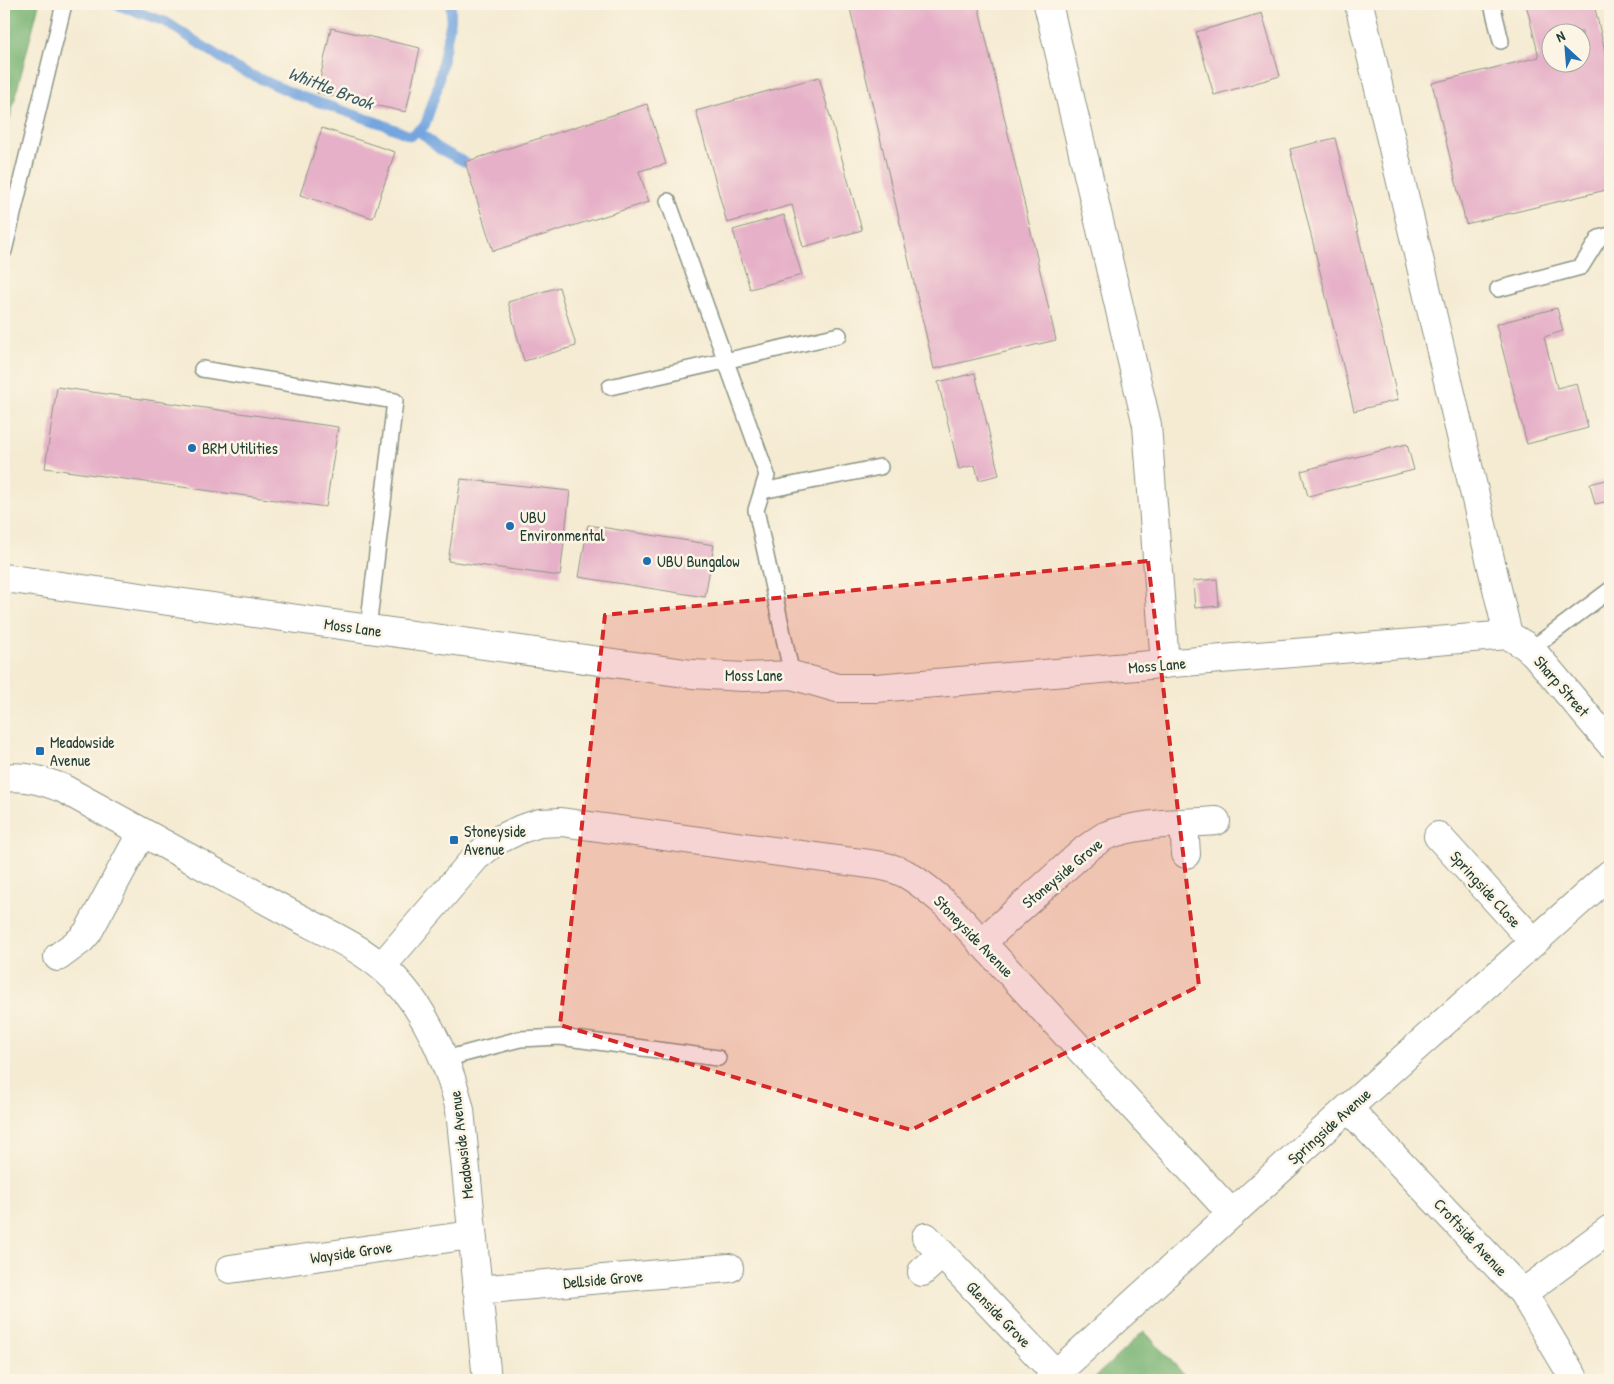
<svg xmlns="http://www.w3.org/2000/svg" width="1614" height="1384" font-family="'Patrick Hand',sans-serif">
  <rect width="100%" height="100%" fill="#fcf5e5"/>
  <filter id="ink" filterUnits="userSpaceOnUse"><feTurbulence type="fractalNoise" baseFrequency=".02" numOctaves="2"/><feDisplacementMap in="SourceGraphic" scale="10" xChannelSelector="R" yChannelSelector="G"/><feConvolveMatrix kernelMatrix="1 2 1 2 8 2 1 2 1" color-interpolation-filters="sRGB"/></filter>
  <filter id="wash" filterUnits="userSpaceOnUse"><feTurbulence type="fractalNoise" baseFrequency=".0096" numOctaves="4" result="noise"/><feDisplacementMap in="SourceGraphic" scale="20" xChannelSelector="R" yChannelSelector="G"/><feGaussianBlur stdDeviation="1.12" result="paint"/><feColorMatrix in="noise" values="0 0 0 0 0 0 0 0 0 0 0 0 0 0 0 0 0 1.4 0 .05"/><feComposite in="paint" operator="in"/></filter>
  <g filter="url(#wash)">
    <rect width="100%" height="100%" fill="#f5ebd3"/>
    <path fill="#76b271" stroke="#4a7852" d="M 4,4 L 39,4 L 4,141 Z
      M 1144,1331 L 1189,1380 L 1092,1380 Z"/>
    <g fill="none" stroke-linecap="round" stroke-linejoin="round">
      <path stroke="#75a5df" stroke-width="10" d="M 114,4 L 166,22 L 238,69 L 297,95 L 382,124 L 411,136 L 425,125 L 437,89 L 451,20 L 451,4
        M 418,130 L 439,149 L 465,162"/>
    </g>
    <g id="blocks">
      <path fill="#e6b1c8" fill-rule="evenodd" d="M 849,4 L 978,4 L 1056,340 L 934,369 Z
        M 1526,4 L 1594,4 L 1610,73 L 1610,189 L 1466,224 L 1432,83 L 1539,57 ZM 1552,32 L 1582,32 L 1582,62 L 1552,62 Z
        M 1262,13 L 1280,76 L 1214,95 L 1196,32 Z
        M 331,28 L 420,48 L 406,112 L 317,93 Z
        M 819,77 L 862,230 L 803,247 L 792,205 L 727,223 L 696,111 Z
        M 647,104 L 666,164 L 639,171 L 649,202 L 493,251 L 465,162 Z
        M 322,128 L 395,152 L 373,218 L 300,195 Z
        M 1335,138 L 1398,400 L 1354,411 L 1290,149 Z
        M 784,215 L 802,275 L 750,289 L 733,230 Z
        M 559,287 L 576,346 L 524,361 L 508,302 Z
        M 1557,308 L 1563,331 L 1544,337 L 1557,388 L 1577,383 L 1588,428 L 1527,444 L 1496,324 Z
        M 975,373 L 999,475 L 979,480 L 975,465 L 959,469 L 938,382 Z
        M 57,387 L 338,427 L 326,507 L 45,468 Z
        M 1407,444 L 1414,470 L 1308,496 L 1301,471 Z
        M 461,479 L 570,491 L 560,576 L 448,561 Z
        M 1610,479 L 1610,501 L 1595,504 L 1590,484 Z
        M 588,525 L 714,545 L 705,597 L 579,577 Z
        M 1217,579 L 1219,606 L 1195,608 L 1193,581 Z"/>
    </g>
  </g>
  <g filter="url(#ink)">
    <use href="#blocks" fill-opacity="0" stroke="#8a9484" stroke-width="1"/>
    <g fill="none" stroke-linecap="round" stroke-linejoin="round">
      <defs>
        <path id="lane" d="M 1492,4 L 1501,41
          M 668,201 L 767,475 L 756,510 L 792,675
          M 4,251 L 64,4
          M 1498,289 L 1581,267 L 1599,238 L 1610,235
          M 202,369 L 395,401 L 368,629
          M 610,387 L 839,335
          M 762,491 L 880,467
          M 1530,650 L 1610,590
          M 445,1059 L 520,1039 L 560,1037 L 718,1058"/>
        <path id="street" d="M 1048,4 L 1147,425 L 1165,664
          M 1359,4 L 1508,635
          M 4,578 L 692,674 L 743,677 L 792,675 L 837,688 L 876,688 L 1508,635
          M 1508,635 L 1526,646 L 1535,654 L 1610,743
          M 4,778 C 25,775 43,781 62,788 C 136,829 210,869 284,910 C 325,933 372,950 403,988 C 430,1020 451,1070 460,1110 L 487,1380
          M 1184,824 L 1186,854
          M 1438,836 L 1534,942
          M 981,943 L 1086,849 C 1092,845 1098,840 1105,836 C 1139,822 1180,824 1216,821
          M 58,957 L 81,940 L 88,932 L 142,832
          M 382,966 L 476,857 L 496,841 L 521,829 L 540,823 L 561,822 L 838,860 C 859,863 885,864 904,873 C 921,882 935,895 949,907 L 1232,1214
          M 1348,1108 L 1523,1293 L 1575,1380
          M 926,1237 L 1056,1374
          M 230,1269 L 471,1235
          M 922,1272 L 942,1254
          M 477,1290 L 729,1268
          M 1523,1293 L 1610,1229
          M 1049,1380 L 1348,1108 L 1610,874"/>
      </defs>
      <use href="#lane" stroke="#8a9484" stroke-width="18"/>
      <use href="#street" stroke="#8a9484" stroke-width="30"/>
      <use href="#lane" stroke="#fff" stroke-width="15"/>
      <use href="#street" stroke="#fff" stroke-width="28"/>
    </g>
  </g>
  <path fill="#d62828" fill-opacity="0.2" stroke="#d62828" stroke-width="4" stroke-dasharray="10 6" stroke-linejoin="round" d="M 1148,561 L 1199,986 L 911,1130 L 560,1025 L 605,615 Z"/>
  <g fill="#1f6fb2" stroke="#fcf5e5" stroke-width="2">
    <circle cx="192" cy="448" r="5"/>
    <circle cx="510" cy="526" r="5"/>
    <circle cx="647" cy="561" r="5"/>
    <rect x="35" y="746" width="10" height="10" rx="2.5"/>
    <rect x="449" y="835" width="10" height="10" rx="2.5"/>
  </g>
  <g text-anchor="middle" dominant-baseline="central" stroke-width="5" stroke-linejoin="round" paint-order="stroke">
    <g font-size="16" fill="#1f3d34" stroke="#fcf5e5" text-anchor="start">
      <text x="202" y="448">BRM Utilities</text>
      <text x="520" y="517">UBU<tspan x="520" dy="18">Environmental</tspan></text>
      <text x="657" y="561">UBU Bungalow</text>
      <text x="50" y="742">Meadowside<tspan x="50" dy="18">Avenue</tspan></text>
      <text x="464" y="831">Stoneyside<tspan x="464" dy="18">Avenue</tspan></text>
    </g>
    <g font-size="16" fill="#1f3d34" stroke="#fcf5e5">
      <text transform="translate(353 627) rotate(8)">Moss Lane</text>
      <text transform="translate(1157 665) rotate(-5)">Moss Lane</text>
      <text x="754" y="675">Moss Lane</text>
      <text transform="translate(1562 686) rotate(49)">Sharp Street</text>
      <text transform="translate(1062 873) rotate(-40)">Stoneyside Grove</text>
      <text transform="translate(1486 889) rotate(48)">Springside Close</text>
      <text transform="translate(974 936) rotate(46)">Stoneyside Avenue</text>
      <text transform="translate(1329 1126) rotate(-42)">Springside Avenue</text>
      <text transform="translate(461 1145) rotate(-97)">Meadowside Avenue</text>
      <text transform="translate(1471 1237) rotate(47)">Croftside Avenue</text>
      <text transform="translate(351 1252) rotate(-8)">Wayside Grove</text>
      <text transform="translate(603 1279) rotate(-5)">Dellside Grove</text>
      <text transform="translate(999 1314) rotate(46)">Glenside Grove</text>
    </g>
    <g font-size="18" font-style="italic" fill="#395c67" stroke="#fcf5e5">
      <text transform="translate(331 88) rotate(21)">Whittle Brook</text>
    </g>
  </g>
  <rect width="1614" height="1384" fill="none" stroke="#fcf5e5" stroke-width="20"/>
  <g transform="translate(1566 48) rotate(334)"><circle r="24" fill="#fcf5e5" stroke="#a4ab9e"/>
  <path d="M0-4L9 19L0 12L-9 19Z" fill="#1f6fb2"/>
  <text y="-8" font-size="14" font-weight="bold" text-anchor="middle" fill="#1f3d34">N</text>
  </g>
</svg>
